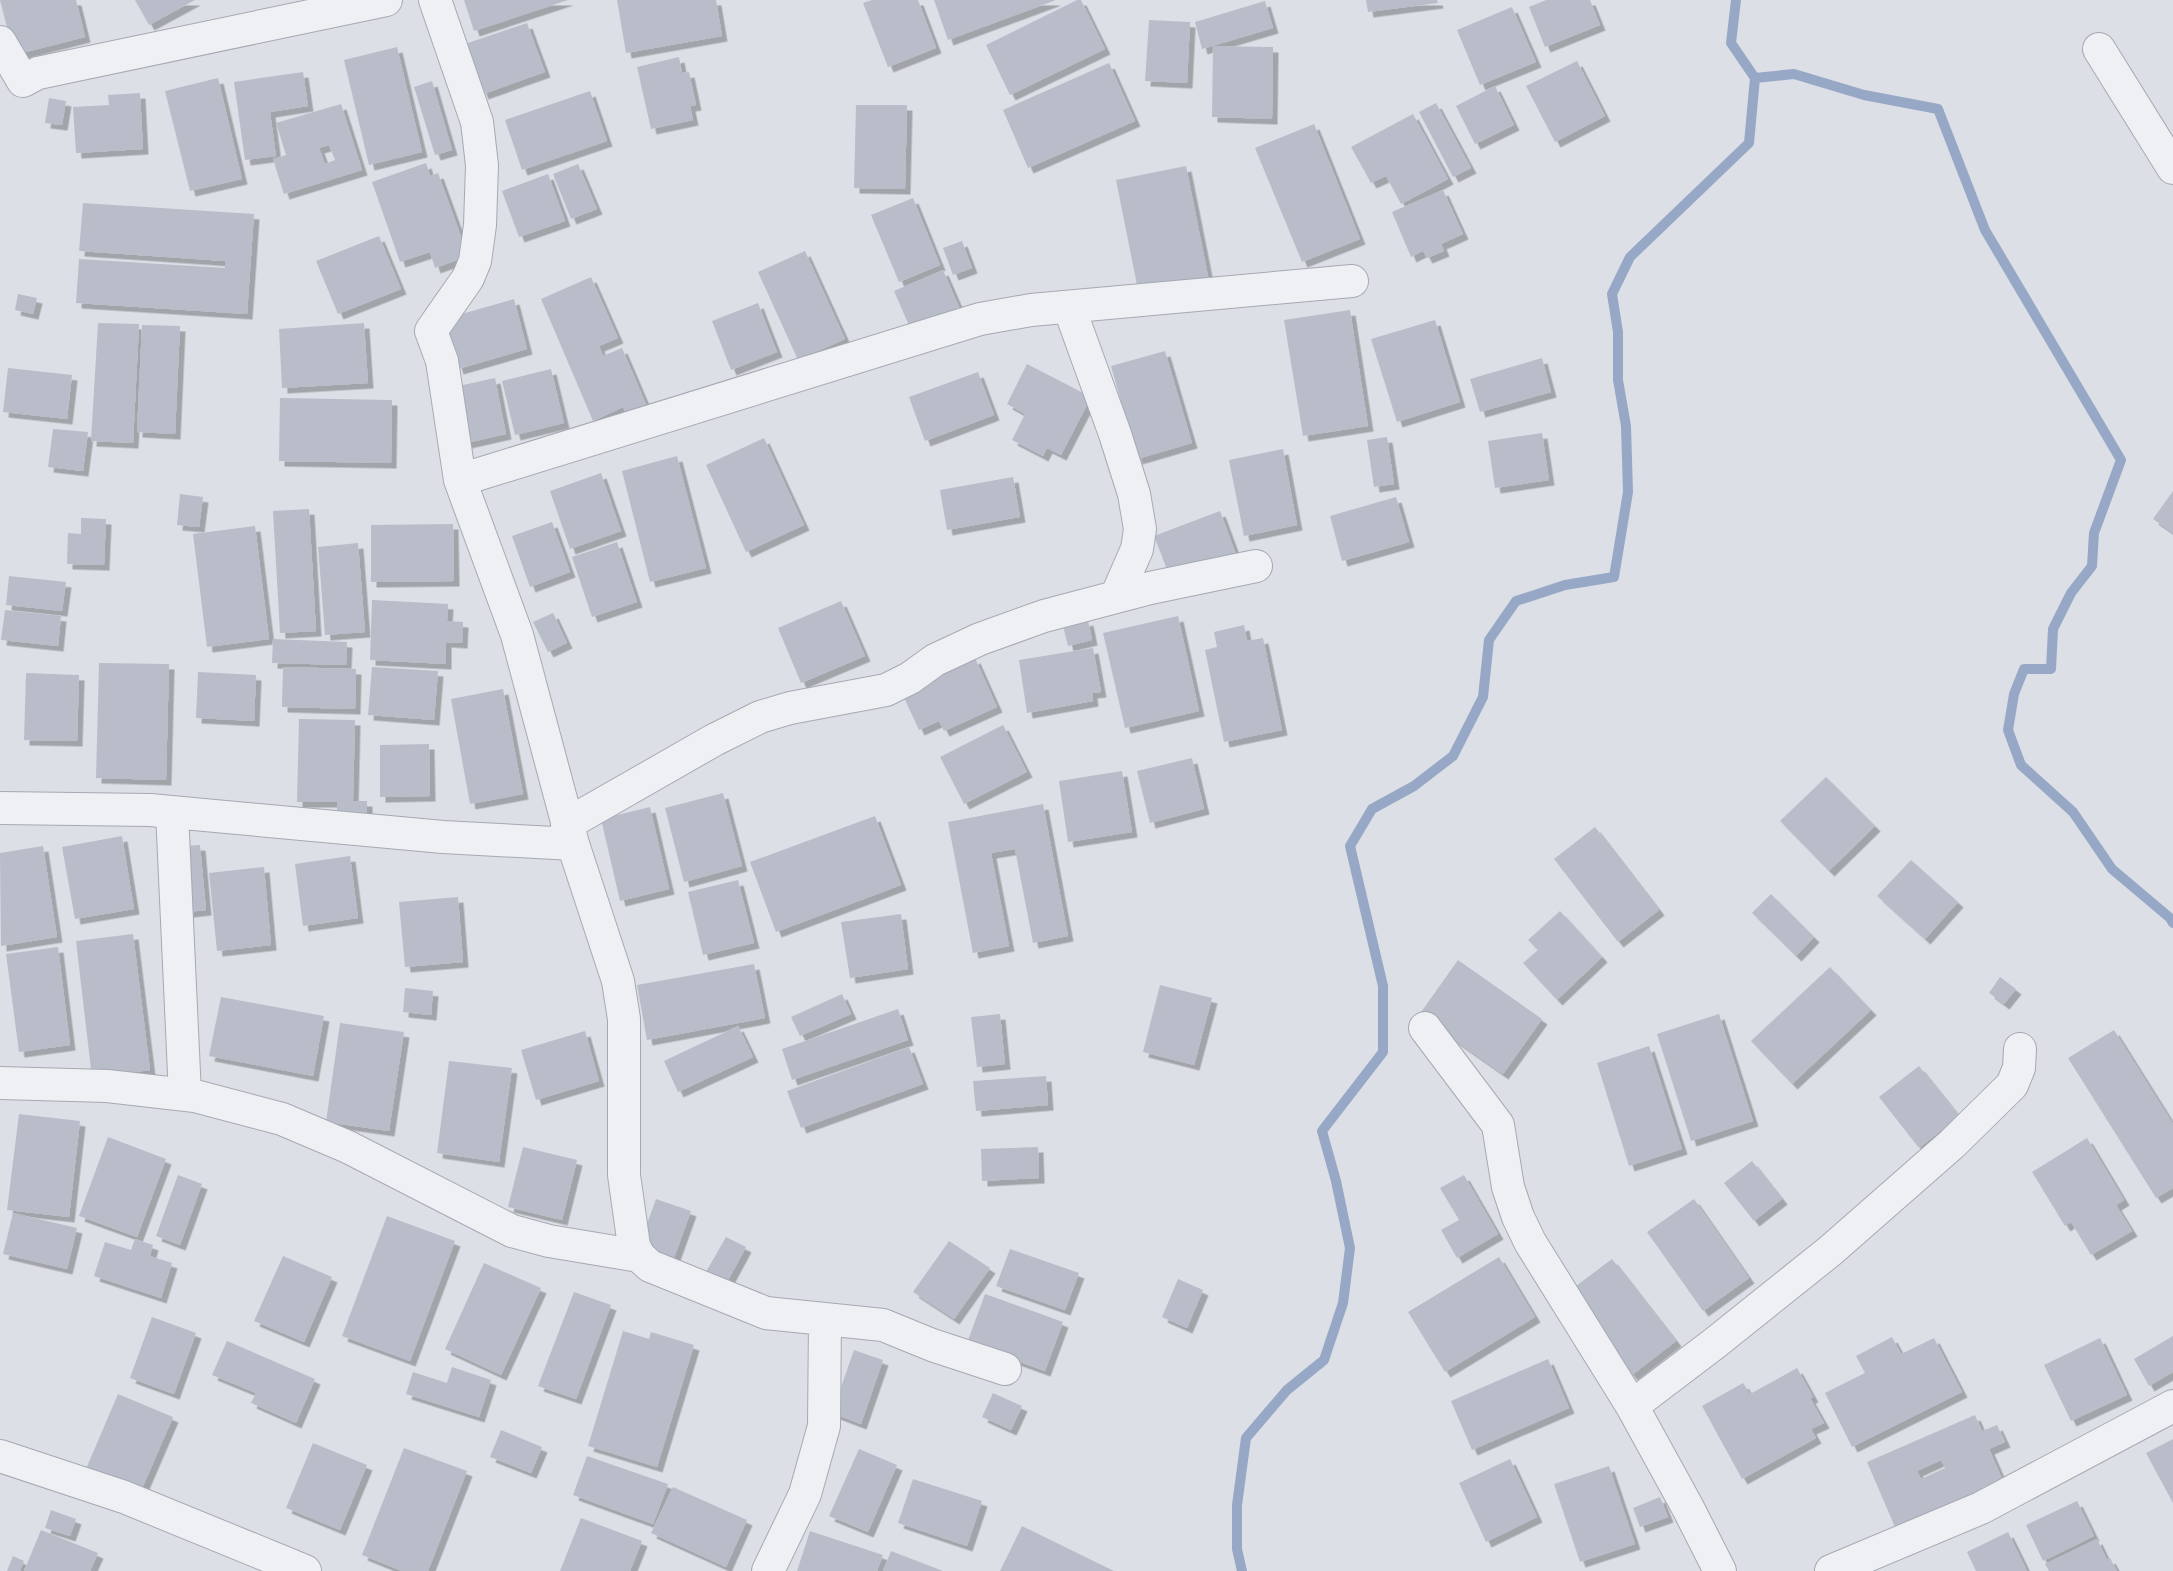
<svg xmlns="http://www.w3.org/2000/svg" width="2173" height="1571" font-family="Ubuntu,sans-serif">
  <defs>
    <filter id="shadow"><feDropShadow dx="5.5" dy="5.5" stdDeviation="0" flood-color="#0004"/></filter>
  </defs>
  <rect width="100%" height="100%" fill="#dcdfe6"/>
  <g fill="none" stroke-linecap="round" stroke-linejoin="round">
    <path stroke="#97a8c6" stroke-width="10" d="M 1736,0 L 1731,43 L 1755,78 L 1794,74 L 1864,95 L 1938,109 L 1985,230 L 2121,460 L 2094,533 L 2092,566 L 2071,593 L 2053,629 L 2051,669 L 2024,669 L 2014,694 L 2008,730 L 2021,765 L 2073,812 L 2112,869 L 2170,918 L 2173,923
      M 1242,1571 L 1237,1549 L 1237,1505 L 1246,1438 L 1287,1390 L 1324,1360 L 1343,1303 L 1350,1248 L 1336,1181 L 1322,1131 L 1383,1052 L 1383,986 L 1350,846 L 1372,809 L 1414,786 L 1453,756 L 1483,697 L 1489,640 L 1516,601 L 1565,585 L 1614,577 L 1628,492 L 1626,426 L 1618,380 L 1618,332 L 1612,294 L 1630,257 L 1749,143 L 1755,78"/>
  </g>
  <path fill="#b9bdc9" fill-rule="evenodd" filter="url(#shadow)" d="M 0,0 L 76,0 L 85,37 L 14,55 Z
    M 135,0 L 195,0 L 149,25 Z
    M 464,0 L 568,0 L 474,31 Z
    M 617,0 L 716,0 L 722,36 L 626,53 Z
    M 872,0 L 918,0 L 936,48 L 888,67 L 863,3 Z
    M 934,0 L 1056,0 L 948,40 Z
    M 1077,0 L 1081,0 L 1105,49 L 1010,95 L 986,45 Z
    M 1366,0 L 1437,0 L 1438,3 L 1368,12 Z
    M 1546,0 L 1590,0 L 1600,25 L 1545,47 L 1529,7 Z
    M 1265,1 L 1273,28 L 1202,49 L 1195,22 Z
    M 1512,7 L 1536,62 L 1480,85 L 1457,30 Z
    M 1149,20 L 1190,22 L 1187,83 L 1145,81 Z
    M 527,23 L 545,72 L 483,94 L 465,44 Z
    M 1213,46 L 1273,47 L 1272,119 L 1212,117 Z
    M 397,47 L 422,152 L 369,165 L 344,60 Z
    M 679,57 L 682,73 L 689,72 L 696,105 L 690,106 L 693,120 L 651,129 L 637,67 Z
    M 1577,61 L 1605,116 L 1555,142 L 1526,86 Z
    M 1109,63 L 1135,121 L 1028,168 L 1003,110 Z
    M 303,72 L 308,106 L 270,112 L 276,156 L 245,160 L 234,82 Z
    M 218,78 L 242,179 L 190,191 L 165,91 Z
    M 432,81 L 452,150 L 435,155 L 414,87 Z
    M 1495,86 L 1514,125 L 1475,144 L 1456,106 Z
    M 590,91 L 607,141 L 522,170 L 505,120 Z
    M 140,93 L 143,149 L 76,153 L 73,107 L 109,105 L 108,95 Z
    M 49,98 L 66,101 L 62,125 L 45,123 Z
    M 1436,103 L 1471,168 L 1453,177 L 1419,112 Z
    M 341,104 L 362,170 L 284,194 L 273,159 L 286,155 L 276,123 ZM 329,145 L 335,160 L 325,164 L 319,148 Z
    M 856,105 L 907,105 L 905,189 L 854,188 Z
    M 1413,114 L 1448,179 L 1401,204 L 1386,176 L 1371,183 L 1351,147 Z
    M 1314,124 L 1360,239 L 1302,262 L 1255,148 Z
    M 426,163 L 430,176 L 438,173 L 468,256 L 435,268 L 430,252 L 400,262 L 372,182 Z
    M 578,164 L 597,209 L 571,219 L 553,174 Z
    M 1186,166 L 1209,281 L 1139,295 L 1116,180 Z
    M 548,174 L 565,221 L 519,237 L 502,191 Z
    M 1443,190 L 1463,234 L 1441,244 L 1444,251 L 1427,258 L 1423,251 L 1411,257 L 1392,212 Z
    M 913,198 L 940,265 L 899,282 L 871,215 Z
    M 83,203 L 254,214 L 247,314 L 76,303 L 79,259 L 225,268 L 225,261 L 79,251 Z
    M 379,236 L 401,289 L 338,314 L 316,261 Z
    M 962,241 L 972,268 L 953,275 L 943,248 Z
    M 805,251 L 845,339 L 798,360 L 758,272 Z
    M 943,270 L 963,316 L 914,337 L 894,291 Z
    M 591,277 L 618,338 L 599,346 L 603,356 L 622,348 L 648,409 L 628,418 L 623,407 L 593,421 L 541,299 Z
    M 18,294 L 37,298 L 33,314 L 15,310 Z
    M 514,299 L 527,349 L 458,369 L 444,319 Z
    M 758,303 L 777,352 L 731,370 L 712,321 Z
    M 1350,310 L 1368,426 L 1303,436 L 1284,320 Z
    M 1435,320 L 1460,402 L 1397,422 L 1371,339 Z
    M 98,323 L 139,324 L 133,443 L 91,441 Z
    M 364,323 L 368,383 L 282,388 L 279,329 Z
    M 142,325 L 180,326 L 175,434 L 137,432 Z
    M 1165,351 L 1192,443 L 1137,459 L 1111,366 Z
    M 1542,358 L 1551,392 L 1480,412 L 1470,379 Z
    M 1027,364 L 1091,397 L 1061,455 L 1047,448 L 1043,456 L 1012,440 L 1025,414 L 1007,404 Z
    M 8,368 L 72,375 L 67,419 L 3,412 Z
    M 551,369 L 564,423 L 515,435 L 502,381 Z
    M 978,372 L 994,415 L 925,441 L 909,397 Z
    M 495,378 L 506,434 L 466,443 L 454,387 Z
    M 280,398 L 392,400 L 391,463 L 279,461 Z
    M 53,429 L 88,432 L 83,471 L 48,467 Z
    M 1542,433 L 1549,480 L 1495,488 L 1488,441 Z
    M 1387,437 L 1394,484 L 1374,487 L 1367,440 Z
    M 764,438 L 804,525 L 746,552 L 706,465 Z
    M 1283,449 L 1297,525 L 1244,536 L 1229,460 Z
    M 677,456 L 706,568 L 650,582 L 622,471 Z
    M 601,473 L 621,531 L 570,549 L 550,491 Z
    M 1013,477 L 1020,517 L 947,530 L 940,490 Z
    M 2173,491 L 2173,533 L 2153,519 Z
    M 180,494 L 203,497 L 199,527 L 177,525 Z
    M 1396,497 L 1409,542 L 1342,561 L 1330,516 Z
    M 309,509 L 316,631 L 280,633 L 273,511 Z
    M 1220,511 L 1237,557 L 1172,582 L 1154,536 Z
    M 81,518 L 106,519 L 104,565 L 67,564 L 68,533 L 81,534 Z
    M 552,522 L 570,572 L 530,587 L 512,536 Z
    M 453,524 L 454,581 L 371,582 L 371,525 Z
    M 255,526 L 269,639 L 207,647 L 193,534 Z
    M 617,542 L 637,602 L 592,617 L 572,557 Z
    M 358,543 L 365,632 L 325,635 L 318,547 Z
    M 9,576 L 66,582 L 62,611 L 6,605 Z
    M 372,600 L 448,604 L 447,621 L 463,622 L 462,643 L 446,642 L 446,664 L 370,660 Z
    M 841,601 L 865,656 L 801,683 L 778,628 Z
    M 5,610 L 61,616 L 58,646 L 1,640 Z
    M 553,613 L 567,643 L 548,652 L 533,622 Z
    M 1178,616 L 1199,711 L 1125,728 L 1103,633 Z
    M 1088,620 L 1092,640 L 1068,646 L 1063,626 Z
    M 1244,625 L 1247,641 L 1263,638 L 1282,730 L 1224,742 L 1205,650 L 1217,647 L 1214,632 Z
    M 273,639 L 347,642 L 346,665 L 272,663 Z
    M 1093,648 L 1101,692 L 1092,693 L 1093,701 L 1027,713 L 1019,660 Z
    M 975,658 L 997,707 L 944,731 L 939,721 L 919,730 L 901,691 Z
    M 99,663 L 169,664 L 166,780 L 96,778 Z
    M 283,667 L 356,669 L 355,709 L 282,707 Z
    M 372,667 L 438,671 L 434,720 L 368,715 Z
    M 198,672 L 256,675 L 254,721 L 196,718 Z
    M 26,673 L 79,675 L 77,741 L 24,740 Z
    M 503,689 L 523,794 L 470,804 L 451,699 Z
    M 299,719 L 355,720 L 353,801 L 367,801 L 367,820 L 337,820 L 337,802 L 297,802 Z
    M 1003,725 L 1027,772 L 964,804 L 940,757 Z
    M 429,744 L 430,796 L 380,797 L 380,745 Z
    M 1192,758 L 1204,809 L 1150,823 L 1137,771 Z
    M 1122,771 L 1132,832 L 1068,842 L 1059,781 Z
    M 1826,777 L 1875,826 L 1829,871 L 1780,821 Z
    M 723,793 L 742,866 L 684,882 L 665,808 Z
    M 1043,804 L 1068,936 L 1033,943 L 1015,849 L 991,853 L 1009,946 L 973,953 L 948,822 Z
    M 650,807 L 669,889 L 620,901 L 601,819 Z
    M 875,816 L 901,885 L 776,932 L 750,862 Z
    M 1595,827 L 1659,910 L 1618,942 L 1554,859 Z
    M 122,836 L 134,909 L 75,919 L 62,847 Z
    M 200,845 L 206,910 L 188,912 L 182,846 Z
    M 43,846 L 57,937 L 1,946 L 0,853 Z
    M 350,856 L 358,918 L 303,926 L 295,864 Z
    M 1911,860 L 1958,902 L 1925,939 L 1877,896 Z
    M 264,867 L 271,945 L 217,951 L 209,873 Z
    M 738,880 L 754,943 L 703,955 L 688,892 Z
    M 1771,894 L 1814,937 L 1796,956 L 1752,913 Z
    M 458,897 L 463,962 L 405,967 L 399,902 Z
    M 1560,911 L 1602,957 L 1557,1000 L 1523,963 L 1538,950 L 1528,940 Z
    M 901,914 L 908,969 L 850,978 L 841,922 Z
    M 133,934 L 150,1070 L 92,1078 L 76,941 Z
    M 58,947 L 70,1045 L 19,1052 L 6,954 Z
    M 1458,960 L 1542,1019 L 1503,1074 L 1419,1015 Z
    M 754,964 L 765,1018 L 647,1040 L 637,985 Z
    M 1830,967 L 1871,1010 L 1792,1084 L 1751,1041 Z
    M 2000,977 L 2016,989 L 2004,1004 L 1989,993 Z
    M 1160,985 L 1212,998 L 1194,1065 L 1143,1052 Z
    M 405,988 L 433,991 L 431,1015 L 403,1012 Z
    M 842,994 L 851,1014 L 800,1036 L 791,1017 Z
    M 221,997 L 324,1016 L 313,1076 L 209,1056 Z
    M 898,1009 L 908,1040 L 792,1080 L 782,1049 Z
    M 1000,1014 L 1005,1064 L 977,1067 L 971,1017 Z
    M 1719,1014 L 1753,1121 L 1691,1141 L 1657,1034 Z
    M 340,1023 L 404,1032 L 389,1131 L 326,1122 Z
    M 738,1026 L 753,1057 L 678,1092 L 664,1061 Z
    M 2114,1030 L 2173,1124 L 2173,1188 L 2156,1198 L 2068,1058 Z
    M 585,1031 L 599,1081 L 536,1100 L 521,1050 Z
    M 1649,1046 L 1682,1149 L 1629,1166 L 1597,1063 Z
    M 909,1047 L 923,1084 L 801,1128 L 787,1091 Z
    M 449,1061 L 512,1068 L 499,1162 L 437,1153 Z
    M 1919,1066 L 1959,1116 L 1919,1148 L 1879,1097 Z
    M 1046,1076 L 1048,1105 L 976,1111 L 973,1081 Z
    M 19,1114 L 80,1121 L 69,1217 L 7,1210 Z
    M 108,1137 L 166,1159 L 137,1237 L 79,1216 Z
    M 2087,1138 L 2124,1200 L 2116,1205 L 2132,1231 L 2091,1255 L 2071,1222 L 2065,1226 L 2032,1172 Z
    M 523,1147 L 577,1160 L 562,1220 L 508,1207 Z
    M 1038,1147 L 1039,1178 L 982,1181 L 981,1149 Z
    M 1752,1161 L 1782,1199 L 1754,1221 L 1724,1183 Z
    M 178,1175 L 202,1184 L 180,1245 L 156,1236 Z
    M 1464,1175 L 1498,1234 L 1457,1258 L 1441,1230 L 1459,1220 L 1440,1188 Z
    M 656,1199 L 691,1211 L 674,1258 L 639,1246 Z
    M 1694,1199 L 1749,1278 L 1703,1311 L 1647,1232 Z
    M 13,1213 L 77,1228 L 67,1269 L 3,1254 Z
    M 387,1216 L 455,1241 L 410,1361 L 342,1336 Z
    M 726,1237 L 746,1247 L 726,1284 L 706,1272 Z
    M 135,1239 L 153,1245 L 150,1256 L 172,1263 L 161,1298 L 94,1276 L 105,1242 L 131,1250 Z
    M 949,1241 L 990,1268 L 954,1319 L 913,1292 Z
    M 1010,1249 L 1079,1273 L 1065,1310 L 996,1286 Z
    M 283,1256 L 332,1277 L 304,1342 L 254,1321 Z
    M 1499,1257 L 1535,1317 L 1445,1372 L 1408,1312 Z
    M 1612,1259 L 1676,1341 L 1632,1375 L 1568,1292 Z
    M 484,1263 L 541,1288 L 501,1375 L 445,1349 Z
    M 1178,1279 L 1203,1290 L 1187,1328 L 1162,1317 Z
    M 574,1292 L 611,1305 L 576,1399 L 538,1386 Z
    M 985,1294 L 1063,1322 L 1045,1371 L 967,1343 Z
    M 152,1317 L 196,1333 L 174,1394 L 130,1378 Z
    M 623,1331 L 649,1339 L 651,1332 L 694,1345 L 657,1467 L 588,1446 Z
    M 2173,1336 L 2173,1372 L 2149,1386 L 2134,1359 Z
    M 1892,1337 L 1901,1354 L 1934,1338 L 1962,1392 L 1852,1447 L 1825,1393 L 1865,1373 L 1856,1356 Z
    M 2100,1338 L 2127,1395 L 2071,1421 L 2044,1365 Z
    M 227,1341 L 315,1379 L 296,1423 L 251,1403 L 256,1393 L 212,1375 Z
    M 854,1350 L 883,1360 L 861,1424 L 832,1413 Z
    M 1548,1359 L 1569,1408 L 1472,1450 L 1451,1401 Z
    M 452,1367 L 491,1380 L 479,1417 L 406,1394 L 413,1372 L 447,1383 Z
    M 1797,1368 L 1813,1397 L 1810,1398 L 1824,1423 L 1811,1429 L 1816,1438 L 1742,1479 L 1702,1406 L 1743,1383 L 1750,1394 Z
    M 993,1393 L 1022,1406 L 1011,1430 L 982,1417 Z
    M 118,1394 L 173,1417 L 141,1491 L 83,1476 Z
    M 1975,1415 L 1982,1431 L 1997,1425 L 2005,1442 L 1989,1449 L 2003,1481 L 1895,1527 L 1867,1462 ZM 1941,1460 L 1945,1468 L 1921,1479 L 1917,1471 Z
    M 501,1430 L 542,1447 L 531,1473 L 490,1457 Z
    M 2173,1439 L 2173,1503 L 2146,1453 Z
    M 313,1443 L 367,1465 L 340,1530 L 286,1508 Z
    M 404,1448 L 467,1471 L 428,1571 L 402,1571 L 362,1555 Z
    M 859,1449 L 897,1465 L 868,1532 L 829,1516 Z
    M 587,1456 L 668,1484 L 653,1524 L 573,1495 Z
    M 1510,1459 L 1537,1517 L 1486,1542 L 1459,1483 Z
    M 1609,1466 L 1635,1544 L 1580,1562 L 1554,1484 Z
    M 913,1479 L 982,1501 L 967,1546 L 898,1523 Z
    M 673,1487 L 747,1520 L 726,1567 L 651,1533 Z
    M 1660,1497 L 1668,1517 L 1640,1527 L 1633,1508 Z
    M 2077,1501 L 2094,1536 L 2043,1561 L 2026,1525 Z
    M 51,1510 L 76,1519 L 70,1536 L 45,1528 Z
    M 581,1518 L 642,1541 L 630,1571 L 560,1571 Z
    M 1022,1526 L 1114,1571 L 1000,1571 Z
    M 41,1530 L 98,1553 L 90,1571 L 24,1571 Z
    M 810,1531 L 883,1555 L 877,1571 L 797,1571 Z
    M 2008,1532 L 2027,1571 L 1976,1571 L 1967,1552 Z
    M 2097,1539 L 2107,1560 L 2110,1558 L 2117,1571 L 2049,1571 L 2045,1564 Z
    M 891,1551 L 943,1571 L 883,1571 Z
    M 13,1556 L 24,1561 L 20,1571 L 7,1571 Z"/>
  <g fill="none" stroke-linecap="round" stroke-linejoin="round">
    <defs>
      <path id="street" d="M 435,0 L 477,122 L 482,165 L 480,225 L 475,261 L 468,278 L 431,331 L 442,361 L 460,480 L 517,635 L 573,844 L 618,981 L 624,1019 L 624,1175 L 634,1246 L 639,1256 L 650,1266 L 766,1313 L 883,1325 L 932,1345 L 1005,1369
        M 0,42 L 23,81 L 38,73 L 386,0
        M 2099,49 L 2173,168
        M 1069,307 L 1115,434 L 1134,494 L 1140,529 L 1137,549 L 1116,597
        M 460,480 L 980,319 L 1031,310 L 1352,281
        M 0,808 L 150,810 L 443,837 L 573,844
        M 172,812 L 185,1095
        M 567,824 L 714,740 L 760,717 L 790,708 L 886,690 L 910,678 L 935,660 L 980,639 L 1044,616 L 1150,588 L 1256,566
        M 1425,1028 L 1498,1125 L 1508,1187 L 1518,1217 L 1530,1242 L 1632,1406 L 1688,1508 L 1720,1571
        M 0,1083 L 107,1086 L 195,1096 L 282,1119 L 348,1147 L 512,1231 L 549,1241 L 639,1256
        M 1632,1406 L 1715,1343 L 1830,1251 L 1952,1144 L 2012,1085 L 2019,1068 L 2020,1049
        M 0,1456 L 124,1497 L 305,1571
        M 768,1571 L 805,1494 L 824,1426 L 825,1320
        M 1831,1571 L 1981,1508 L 2173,1406"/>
    </defs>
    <use href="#street" stroke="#a5a9b3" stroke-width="34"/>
    <use href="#street" stroke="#eff0f4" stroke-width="32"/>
  </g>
</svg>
